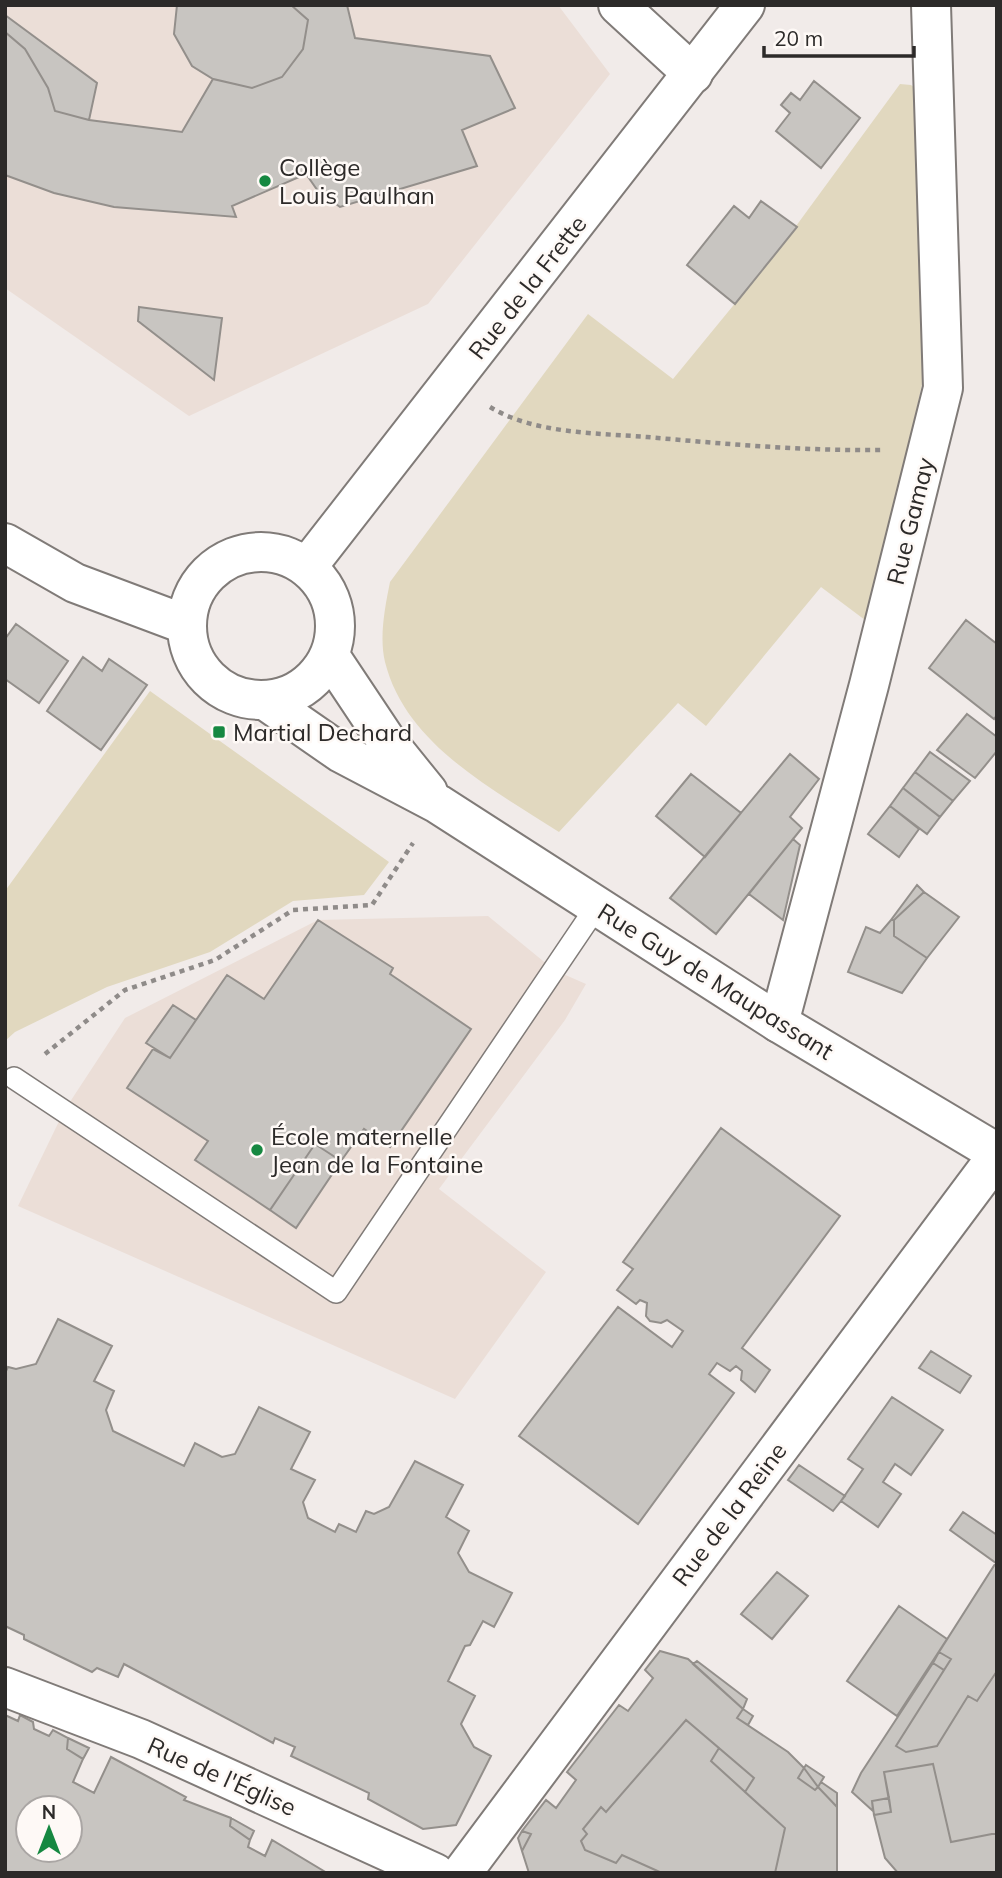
<svg xmlns="http://www.w3.org/2000/svg" width="1002" height="1878" font-family="Mulish,sans-serif">
  <rect width="100%" height="100%" fill="#f1ebe9"/>
  <path fill="#ebded7" d="M 5,5 L 558,5 L 610,74 L 428,304 L 189,416 L 5,288 Z
    M 488,916 L 554,970 L 586,984 L 565,1020 L 439,1189 L 546,1272 L 455,1399 L 18,1206 L 64,1111 L 125,1018 L 318,920 Z"/>
  <path fill="#e1d8bf" d="M 900,84 L 911,85 L 919,91 L 923,380 L 869,623 L 821,587 L 706,726 L 678,703 L 559,832 C 493,789 406,745 385,662 C 379,637 385,607 390,582 L 588,314 L 673,379 L 777,252 Z
    M 150,691 L 389,862 L 364,895 L 293,901 L 210,952 L 107,987 L 15,1032 L 5,1041 L 5,891 Z"/>
  <path fill="#c8c5c1" stroke="#938f8b" stroke-width="2" fill-rule="evenodd" d="M 177,5 L 291,5 L 308,20 L 303,49 L 282,77 L 252,88 L 213,79 L 192,66 L 174,34 Z
    M 291,5 L 347,5 L 355,38 L 490,56 L 515,108 L 462,130 L 477,166 L 340,207 L 318,191 L 306,174 L 232,206 L 236,217 L 114,207 L 54,193 L 5,175 L 5,32 L 25,49 L 48,88 L 55,111 L 89,120 L 182,132 L 213,79 L 252,88 L 282,77 L 303,49 L 308,20 Z
    M 5,15 L 97,83 L 89,120 L 55,111 L 48,88 L 25,49 L 5,32 Z
    M 814,81 L 860,118 L 821,168 L 776,131 L 790,113 L 781,105 L 791,93 L 800,100 Z
    M 761,201 L 797,227 L 735,304 L 687,265 L 734,206 L 749,218 Z
    M 139,307 L 222,318 L 214,380 L 138,321 Z
    M 966,620 L 997,644 L 997,715 L 994,719 L 929,668 Z
    M 16,624 L 68,661 L 39,703 L 5,679 L 5,639 Z
    M 83,657 L 102,671 L 109,659 L 147,685 L 101,750 L 47,711 Z
    M 967,714 L 997,737 L 997,751 L 975,778 L 937,750 Z
    M 930,752 L 970,781 L 953,801 L 915,772 Z
    M 790,754 L 819,779 L 790,817 L 802,828 L 716,934 L 670,898 Z
    M 915,772 L 953,801 L 940,817 L 903,788 Z
    M 691,774 L 741,813 L 705,857 L 656,816 Z
    M 903,788 L 940,817 L 927,834 L 890,806 Z
    M 890,806 L 919,829 L 899,857 L 868,834 Z
    M 793,839 L 800,845 L 783,920 L 749,894 Z
    M 917,885 L 924,892 L 894,920 L 891,920 Z
    M 924,892 L 959,917 L 927,958 L 894,936 L 894,920 Z
    M 318,920 L 393,968 L 390,974 L 471,1029 L 390,1147 L 364,1129 L 341,1161 L 315,1144 L 270,1210 L 195,1160 L 208,1141 L 127,1088 L 153,1049 L 170,1058 L 227,975 L 264,999 Z
    M 891,920 L 894,920 L 894,936 L 927,958 L 902,993 L 848,972 L 866,927 L 880,933 Z
    M 173,1005 L 196,1020 L 170,1058 L 146,1043 Z
    M 721,1128 L 840,1216 L 742,1348 L 770,1370 L 755,1392 L 741,1380 L 742,1371 L 736,1366 L 730,1371 L 717,1363 L 709,1374 L 734,1393 L 638,1524 L 519,1436 L 618,1307 L 672,1347 L 683,1331 L 667,1320 L 661,1323 L 650,1321 L 646,1316 L 647,1303 L 640,1300 L 636,1304 L 617,1290 L 633,1269 L 623,1262 Z
    M 315,1144 L 341,1161 L 296,1228 L 270,1210 Z
    M 58,1319 L 112,1346 L 94,1381 L 114,1391 L 106,1410 L 113,1431 L 184,1466 L 195,1443 L 222,1457 L 235,1454 L 259,1407 L 310,1432 L 291,1469 L 315,1480 L 303,1502 L 308,1518 L 335,1532 L 339,1524 L 356,1532 L 366,1511 L 374,1514 L 389,1507 L 415,1461 L 463,1485 L 446,1517 L 469,1531 L 458,1553 L 469,1572 L 512,1593 L 494,1627 L 483,1621 L 470,1645 L 465,1646 L 448,1681 L 475,1696 L 461,1724 L 474,1747 L 491,1756 L 456,1825 L 423,1829 L 368,1799 L 369,1793 L 291,1756 L 295,1747 L 275,1738 L 273,1743 L 124,1664 L 118,1677 L 97,1668 L 92,1672 L 24,1639 L 24,1635 L 5,1626 L 5,1373 L 8,1367 L 16,1369 L 36,1364 Z
    M 931,1351 L 971,1376 L 960,1393 L 919,1368 Z
    M 892,1397 L 943,1430 L 911,1475 L 895,1464 L 883,1482 L 901,1494 L 878,1527 L 841,1501 L 863,1469 L 848,1459 Z
    M 799,1465 L 845,1496 L 833,1511 L 788,1480 Z
    M 963,1512 L 997,1535 L 996,1563 L 950,1530 Z
    M 997,1561 L 997,1671 L 977,1701 L 968,1696 L 937,1746 L 906,1752 L 896,1746 L 951,1659 L 939,1652 Z
    M 777,1572 L 808,1596 L 772,1639 L 741,1614 Z
    M 899,1606 L 947,1639 L 897,1716 L 847,1681 Z
    M 660,1651 L 688,1659 L 743,1709 L 737,1718 L 788,1752 L 804,1768 L 798,1778 L 815,1790 L 818,1787 L 837,1807 L 837,1873 L 775,1873 L 785,1828 L 745,1792 L 754,1778 L 686,1720 L 606,1812 L 601,1807 L 583,1829 L 587,1834 L 581,1841 L 585,1850 L 616,1863 L 622,1855 L 662,1873 L 529,1873 L 522,1851 L 531,1834 L 522,1831 L 546,1800 L 556,1808 L 576,1780 L 567,1772 L 619,1705 L 628,1711 L 653,1678 L 645,1670 Z
    M 939,1652 L 951,1659 L 944,1670 L 933,1663 Z
    M 697,1661 L 747,1699 L 743,1709 L 693,1664 Z
    M 933,1663 L 944,1670 L 896,1746 L 906,1752 L 937,1746 L 968,1696 L 977,1701 L 997,1671 L 997,1833 L 951,1842 L 933,1764 L 884,1772 L 889,1798 L 872,1801 L 873,1811 L 852,1792 L 861,1773 Z
    M 743,1709 L 753,1716 L 748,1725 L 737,1718 Z
    M 5,1715 L 18,1721 L 20,1715 L 33,1722 L 34,1729 L 49,1736 L 53,1730 L 68,1738 L 67,1749 L 83,1759 L 73,1782 L 94,1793 L 111,1757 L 186,1797 L 184,1800 L 231,1818 L 230,1826 L 250,1840 L 248,1847 L 265,1856 L 272,1840 L 327,1873 L 5,1873 ZM 28,1808 L 70,1808 L 70,1850 L 28,1850 Z
    M 686,1720 L 719,1748 L 711,1761 L 785,1828 L 775,1873 L 662,1873 L 622,1855 L 616,1863 L 585,1850 L 581,1841 L 587,1834 L 583,1829 L 601,1807 L 606,1812 Z
    M 68,1738 L 89,1748 L 83,1759 L 67,1749 Z
    M 719,1748 L 754,1778 L 745,1792 L 711,1761 Z
    M 933,1764 L 951,1842 L 997,1833 L 997,1873 L 898,1873 L 885,1858 L 874,1815 L 891,1812 L 884,1772 Z
    M 806,1765 L 824,1777 L 818,1787 L 804,1768 Z
    M 804,1768 L 818,1787 L 815,1790 L 798,1778 Z
    M 821,1782 L 837,1793 L 837,1807 L 818,1787 Z
    M 889,1798 L 891,1812 L 874,1815 L 872,1801 Z
    M 231,1818 L 254,1831 L 250,1840 L 230,1826 Z
    M 522,1831 L 531,1834 L 522,1851 L 518,1838 Z"/>
  <g fill="none" stroke-linecap="round" stroke-linejoin="round">
    <defs>
      <path id="lane" d="M 14,1078 L 336,1292 L 597,906"/>
      <path id="street" d="M 618,5 L 693,74
        M 779,1023 L 869,685 L 943,388 L 931,5
        M 5,1687 L 141,1739 L 435,1873
        M 462,1873 L 997,1156"/>
      <path id="secondary" d="M 5,543 L 75,583 L 187,625
        M187 626a74 74 0 1 1 148 0a74 74 0 1 1-148 0Z
        M 307,567 L 745,5
        M 330,656 L 386,740 L 428,792
        M 266,701 L 341,753 L 438,804 L 779,1023 L 997,1153"/>
    </defs>
    <use href="#lane" stroke="#807b78" stroke-width="24"/>
    <use href="#street" stroke="#807b78" stroke-width="42"/>
    <use href="#secondary" stroke="#807b78" stroke-width="42"/>
    <path stroke="#8f8b89" stroke-width="4.5" stroke-dasharray="5 5" stroke-linecap="butt" d="M 490,407 C 534,434 597,433 647,437 C 725,444 804,451 883,450
      M 45,1054 L 125,990 L 215,960 L 293,910 L 372,905 L 413,843"/>
    <use href="#lane" stroke="#fff" stroke-width="21"/>
    <use href="#street" stroke="#fff" stroke-width="38"/>
    <use href="#secondary" stroke="#fff" stroke-width="38"/>
  </g>
  <g fill="#168841" stroke="#fef9f6" stroke-width="2.5">
    <circle cx="265" cy="181" r="7"/>
    <rect x="212" y="725" width="14" height="14" rx="3.5"/>
    <circle cx="257" cy="1150" r="7"/>
  </g>
  <g text-anchor="middle" dominant-baseline="central" stroke-width="5" stroke-linejoin="round" paint-order="stroke">
    <g font-size="24" fill="#2c2a29" stroke="#fef9f6" text-anchor="start">
      <text x="279" y="167">Collège<tspan x="279" dy="28">Louis Paulhan</tspan></text>
      <text x="233" y="732">Martial Dechard</text>
      <text x="271" y="1136">École maternelle<tspan x="271" dy="28">Jean de la Fontaine</tspan></text>
    </g>
    <g font-size="24" fill="#2c2a29" stroke="#fef9f6">
      <text transform="translate(527 287) rotate(-52)">Rue de la Frette</text>
      <text transform="translate(910 521) rotate(-76)">Rue Gamay</text>
      <text transform="translate(716 981) rotate(32)">Rue Guy de Maupassant</text>
      <text transform="translate(729 1514) rotate(-53)">Rue de la Reine</text>
      <text transform="translate(222 1776) rotate(24)">Rue de l'Église</text>
    </g>
  </g>
  <rect width="1002" height="1878" fill="none" stroke="#2c2a29" stroke-width="14"/>
  <g transform="translate(49 1829)"><circle r="33" fill="#fef9f6" stroke="#aaa6a4" stroke-width="2"/>
  <path d="M0-5L12 26L0 18L-12 26Z" fill="#168841"/>
  <text y="-10" font-size="19" font-weight="bold" text-anchor="middle" fill="#2c2a29">N</text>
  </g>
  <path d="M764 46v10h150v-10" fill="none" stroke="#2c2a29" stroke-width="3.5"/>
  <text x="774" y="46" font-size="21" fill="#2c2a29" stroke="#fef9f6" stroke-width="5" paint-order="stroke">20 m</text>
</svg>
